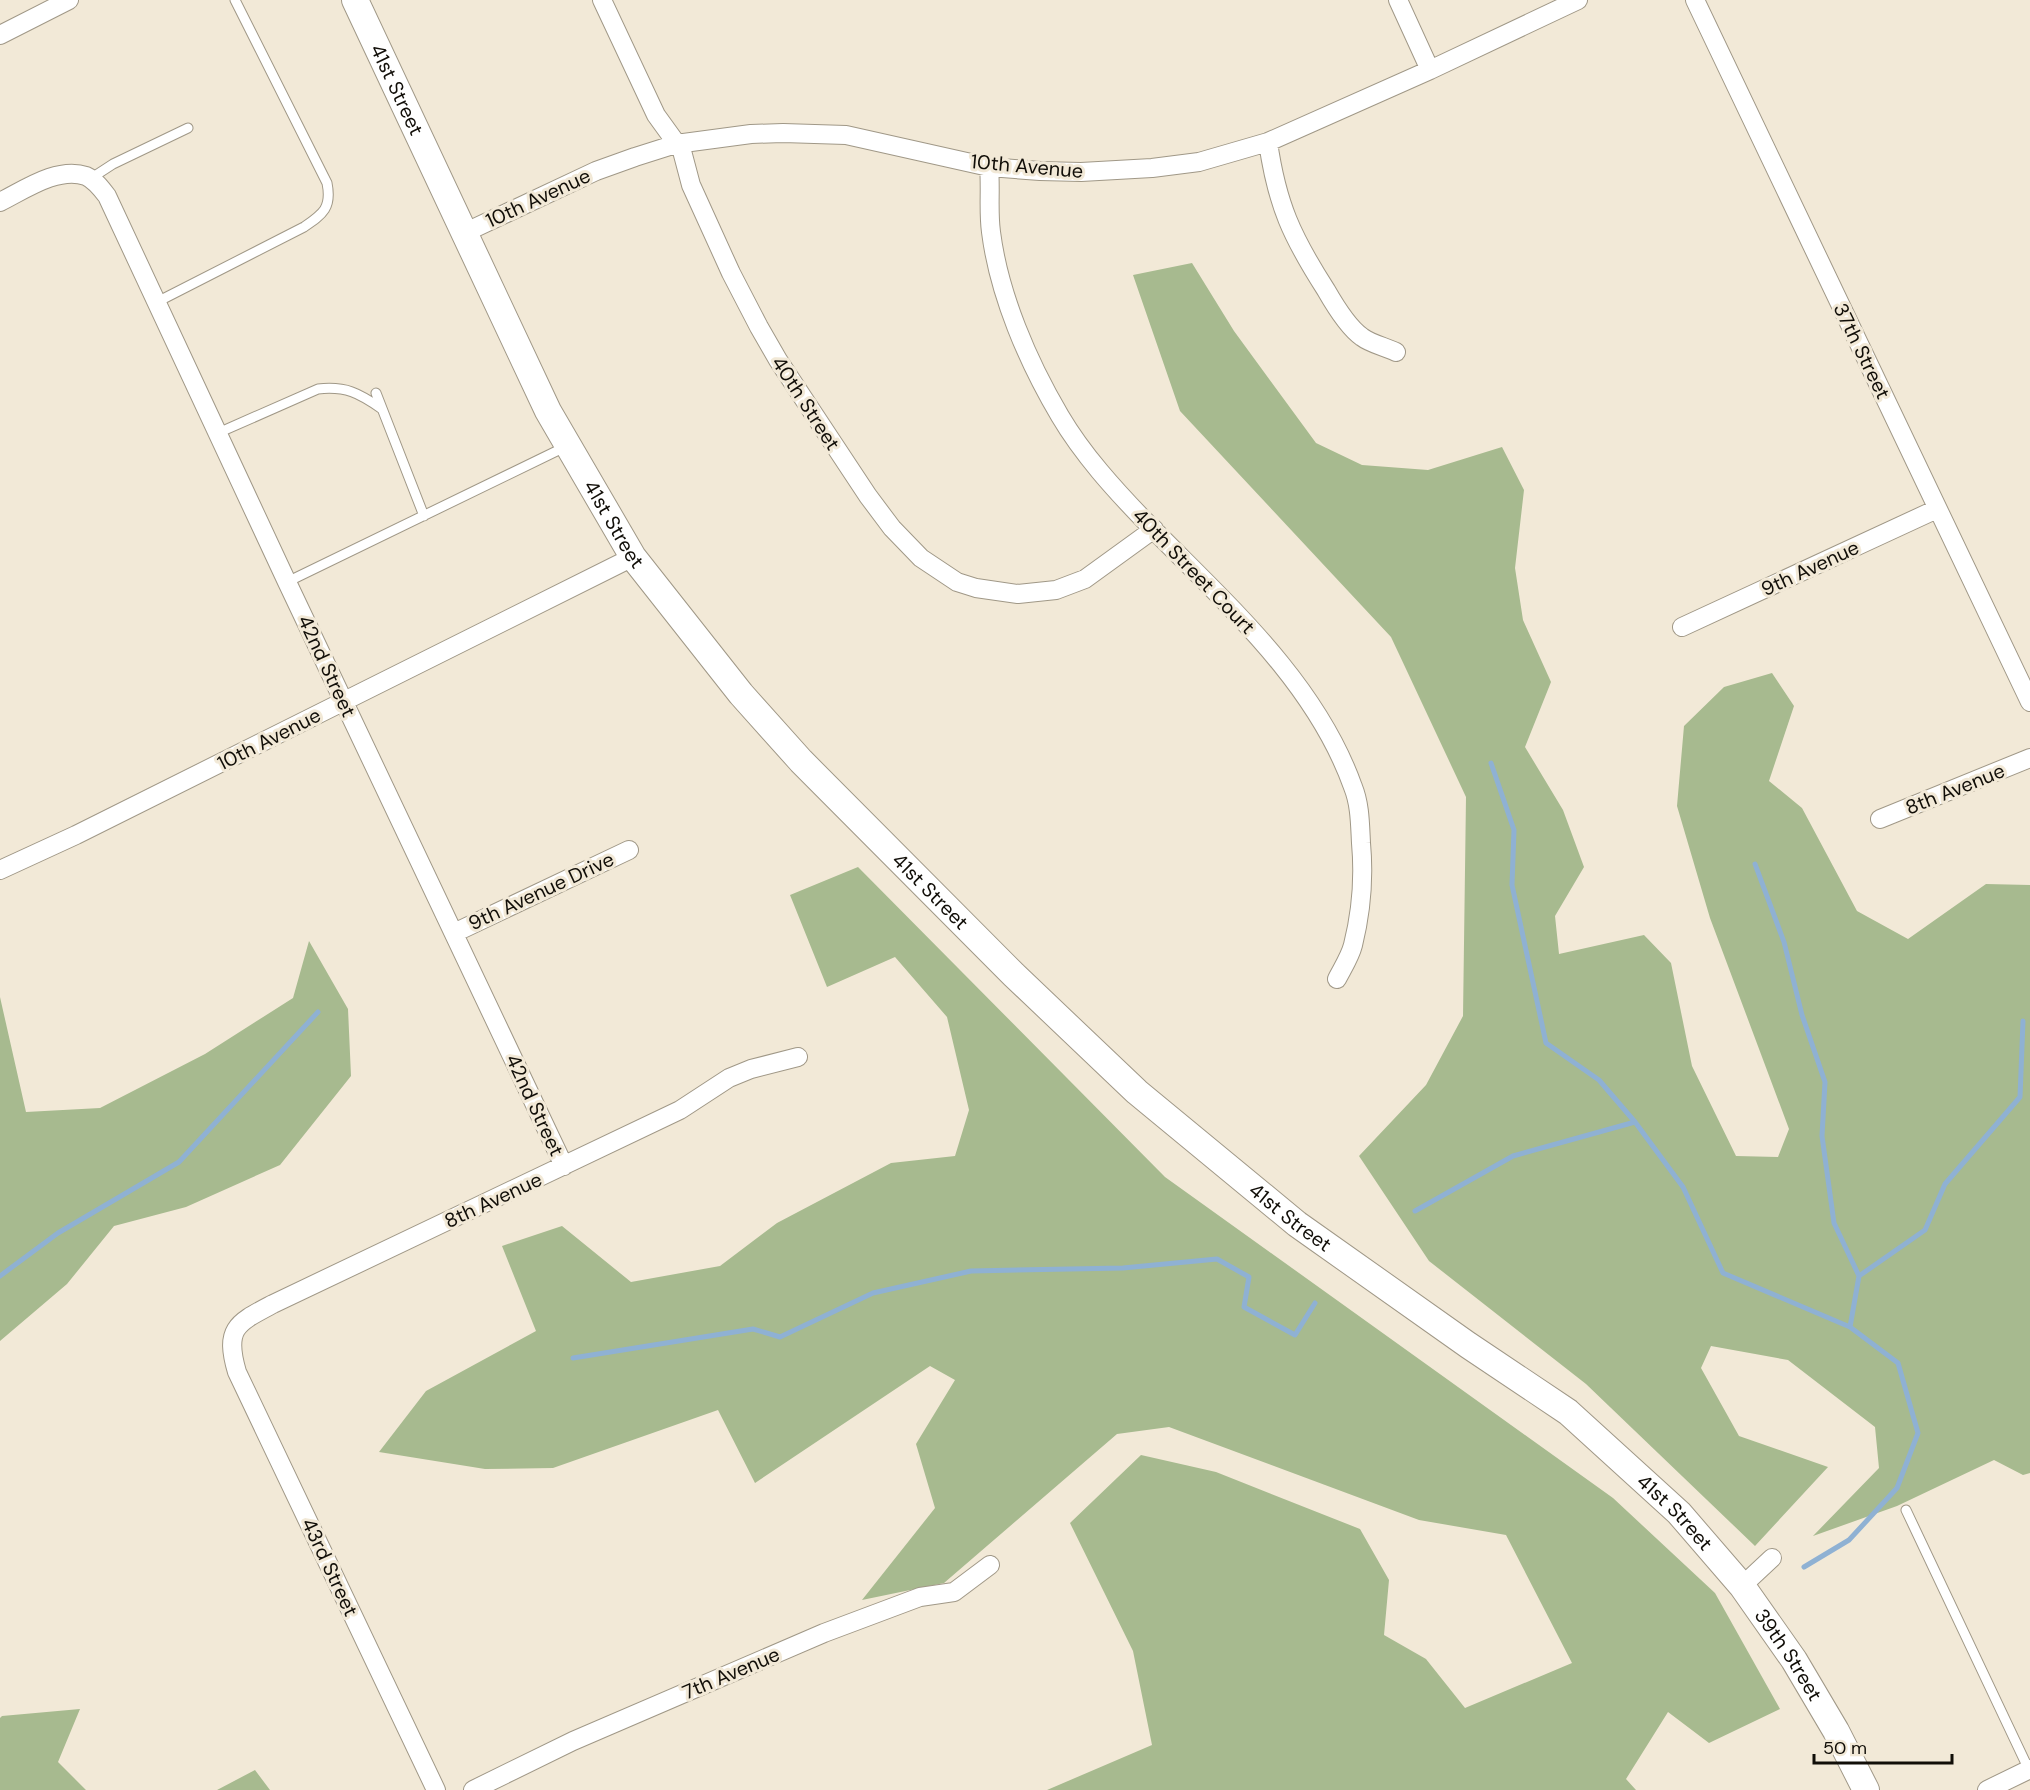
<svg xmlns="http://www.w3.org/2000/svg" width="2030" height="1790" font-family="'DM Sans',sans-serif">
  <rect width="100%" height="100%" fill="#f2e9d7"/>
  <path fill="#a7ba8f" d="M 1192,263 L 1234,331 L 1316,443 L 1362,465 L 1428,470 L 1502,447 L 1524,490 L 1515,568 L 1523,620 L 1551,682 L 1525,747 L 1563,810 L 1584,867 L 1555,916 L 1559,954 L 1644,935 L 1671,963 L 1692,1066 L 1736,1156 L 1778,1157 L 1789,1129 L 1710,918 L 1677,806 L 1684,726 L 1724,687 L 1772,673 L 1794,706 L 1769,781 L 1802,808 L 1857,911 L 1908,939 L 1986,884 L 2030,885 L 2030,1473 L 2023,1475 L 1994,1460 L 1897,1506 L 1813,1536 L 1879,1468 L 1875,1427 L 1788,1360 L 1711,1346 L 1701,1368 L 1739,1436 L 1828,1467 L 1755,1546 L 1586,1384 L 1429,1261 L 1359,1156 L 1426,1085 L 1463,1016 L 1466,797 L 1391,637 L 1180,411 L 1133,275 Z
    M 858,867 L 1165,1177 L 1613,1498 L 1715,1593 L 1780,1709 L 1709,1743 L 1668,1712 L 1626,1779 L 1636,1790 L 1047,1790 L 1152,1745 L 1133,1651 L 1070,1523 L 1141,1455 L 1216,1472 L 1360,1529 L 1389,1580 L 1384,1635 L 1426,1659 L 1465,1708 L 1572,1663 L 1506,1535 L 1419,1520 L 1169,1427 L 1117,1434 L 944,1583 L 862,1600 L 935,1508 L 916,1444 L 955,1380 L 930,1366 L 755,1483 L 718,1410 L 553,1468 L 485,1469 L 379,1452 L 426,1391 L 536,1331 L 502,1246 L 562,1226 L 631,1282 L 720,1266 L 777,1223 L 891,1163 L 955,1156 L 969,1110 L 947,1017 L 895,957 L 827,987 L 790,895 Z
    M 309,941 L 348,1009 L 351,1076 L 280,1165 L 186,1207 L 114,1226 L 67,1284 L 0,1341 L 0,997 L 26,1112 L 100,1108 L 205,1054 L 293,998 Z
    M 80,1709 L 58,1762 L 86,1790 L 0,1790 L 0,1718 L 2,1716 Z
    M 255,1770 L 270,1790 L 217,1790 Z"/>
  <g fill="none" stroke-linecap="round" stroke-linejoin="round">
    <path stroke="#8fb1d3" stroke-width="5" d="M 1491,763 L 1514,830 L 1512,885 L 1546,1043 L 1599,1080 L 1635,1122 L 1683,1187 L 1723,1273 L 1850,1327 L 1898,1363 L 1918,1433 L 1897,1488 L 1849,1540 L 1804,1567
      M 1755,864 L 1784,942 L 1802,1015 L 1825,1082 L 1822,1136 L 1834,1223 L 1859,1276
      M 1415,1211 L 1513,1156 L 1635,1122
      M 0,1276 L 58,1233 L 179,1162 L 318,1012
      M 1850,1327 L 1859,1276 L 1925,1230 L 1945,1184 L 2020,1097 L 2023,1021
      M 573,1358 L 753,1329 L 780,1337 L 873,1293 L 971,1271 L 1123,1268 L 1217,1259 L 1249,1277 L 1244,1307 L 1295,1335 L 1315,1303"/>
    <defs>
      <path id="lane" d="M 90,179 L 113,164 L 188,128
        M 157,302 L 304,227 C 323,214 332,208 327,183 L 235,0
        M 376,393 L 424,516
        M 218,433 L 318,389 C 346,386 359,393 382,409
        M 287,582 L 567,446
        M 1906,1510 L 2030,1772"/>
      <path id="street" d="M 602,0 L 656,115 L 682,151 L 691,185 L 731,273 L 759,327 L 778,360 L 868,496 L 892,528 L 921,558 L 957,582 L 976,588 L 1018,594 L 1056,590 L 1085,579 L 1154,529
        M 1398,0 L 1430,70
        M 1695,0 L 2030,702
        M 0,35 L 69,0
        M 1268,142 C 1277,205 1292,237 1326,290 C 1334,304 1349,328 1362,337 C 1371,344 1386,347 1396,352
        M 989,167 C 991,189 988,210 991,232 C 999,295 1028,362 1060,416 C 1083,455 1115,490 1146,522 C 1223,601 1315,680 1353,787 C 1360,804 1360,824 1361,843 C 1364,876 1361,913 1353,945 C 1350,957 1342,969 1337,979
        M 0,202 C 24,190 58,166 86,176 C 95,180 101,188 107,196 L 287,582 L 564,1166
        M 464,233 L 596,171 L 635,157 L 676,144 L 751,134 L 783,133 L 846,135 L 989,167 L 1040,171 L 1081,172 L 1152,168 L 1199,162 L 1268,142 L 1430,70 L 1578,0
        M 1682,627 L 1937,509
        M 1880,819 L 2030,758
        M 0,870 L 76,835 L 633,557
        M 454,933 L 629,850
        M 1742,1586 L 1772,1558
        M 436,1790 L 237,1372 C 224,1328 237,1323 273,1304 L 680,1110 L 729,1078 L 751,1069 L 798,1057
        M 473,1790 L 573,1741 L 824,1633 L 920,1597 L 954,1592 L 990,1565
        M 1987,1790 L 2030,1769"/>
      <g id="secondary">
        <path id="s1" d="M 355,0 L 548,411 L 633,557 L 741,694 L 801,761 L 1014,975 L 1137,1092 L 1297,1224 L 1468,1345 L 1568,1412 L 1679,1513 L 1742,1586 L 1794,1660 L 1836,1731 L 1866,1790"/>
      </g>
    </defs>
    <use href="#lane" stroke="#a09887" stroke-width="11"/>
    <use href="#street" stroke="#a09887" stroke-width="20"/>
    <use href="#secondary" stroke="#a09887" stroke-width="28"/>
    <use href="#lane" stroke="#fff" stroke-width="9"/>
    <use href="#street" stroke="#fff" stroke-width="18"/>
    <use href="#secondary" stroke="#fff" stroke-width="26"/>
  </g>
  <g text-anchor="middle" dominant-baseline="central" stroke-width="6" stroke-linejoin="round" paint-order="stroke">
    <g font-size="20" fill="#110e08" stroke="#f2e9d7">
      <text stroke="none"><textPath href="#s1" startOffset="99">41st Street</textPath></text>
      <text transform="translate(1027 166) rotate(5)">10th Avenue</text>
      <text transform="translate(538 198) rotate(-25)">10th Avenue</text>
      <text transform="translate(1862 351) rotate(64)">37th Street</text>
      <text transform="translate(806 403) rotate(57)">40th Street</text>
      <text stroke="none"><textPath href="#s1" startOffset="585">41st Street</textPath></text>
      <text transform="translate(1810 568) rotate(-25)">9th Avenue</text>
      <text transform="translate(1194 571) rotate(46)">40th Street Court</text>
      <text transform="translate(327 666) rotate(65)">42nd Street</text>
      <text transform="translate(269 739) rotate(-27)">10th Avenue</text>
      <text transform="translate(1955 789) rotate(-22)">8th Avenue</text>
      <text transform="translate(541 891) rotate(-25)">9th Avenue Drive</text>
      <text stroke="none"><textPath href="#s1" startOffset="1071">41st Street</textPath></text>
      <text transform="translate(535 1105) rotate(65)">42nd Street</text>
      <text transform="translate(493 1200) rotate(-25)">8th Avenue</text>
      <text stroke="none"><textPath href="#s1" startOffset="1557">41st Street</textPath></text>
      <text stroke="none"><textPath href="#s1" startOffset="2043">41st Street</textPath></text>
      <text transform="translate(330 1567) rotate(65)">43rd Street</text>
      <text stroke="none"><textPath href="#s1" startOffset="2226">39th Street</textPath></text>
      <text transform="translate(731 1673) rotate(-23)">7th Avenue</text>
    </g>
  </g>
  <path d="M1814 1754v9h138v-9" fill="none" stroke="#110e08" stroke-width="3"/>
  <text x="1823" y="1754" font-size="18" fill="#110e08" stroke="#f2e9d7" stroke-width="4.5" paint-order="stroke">50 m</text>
</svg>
